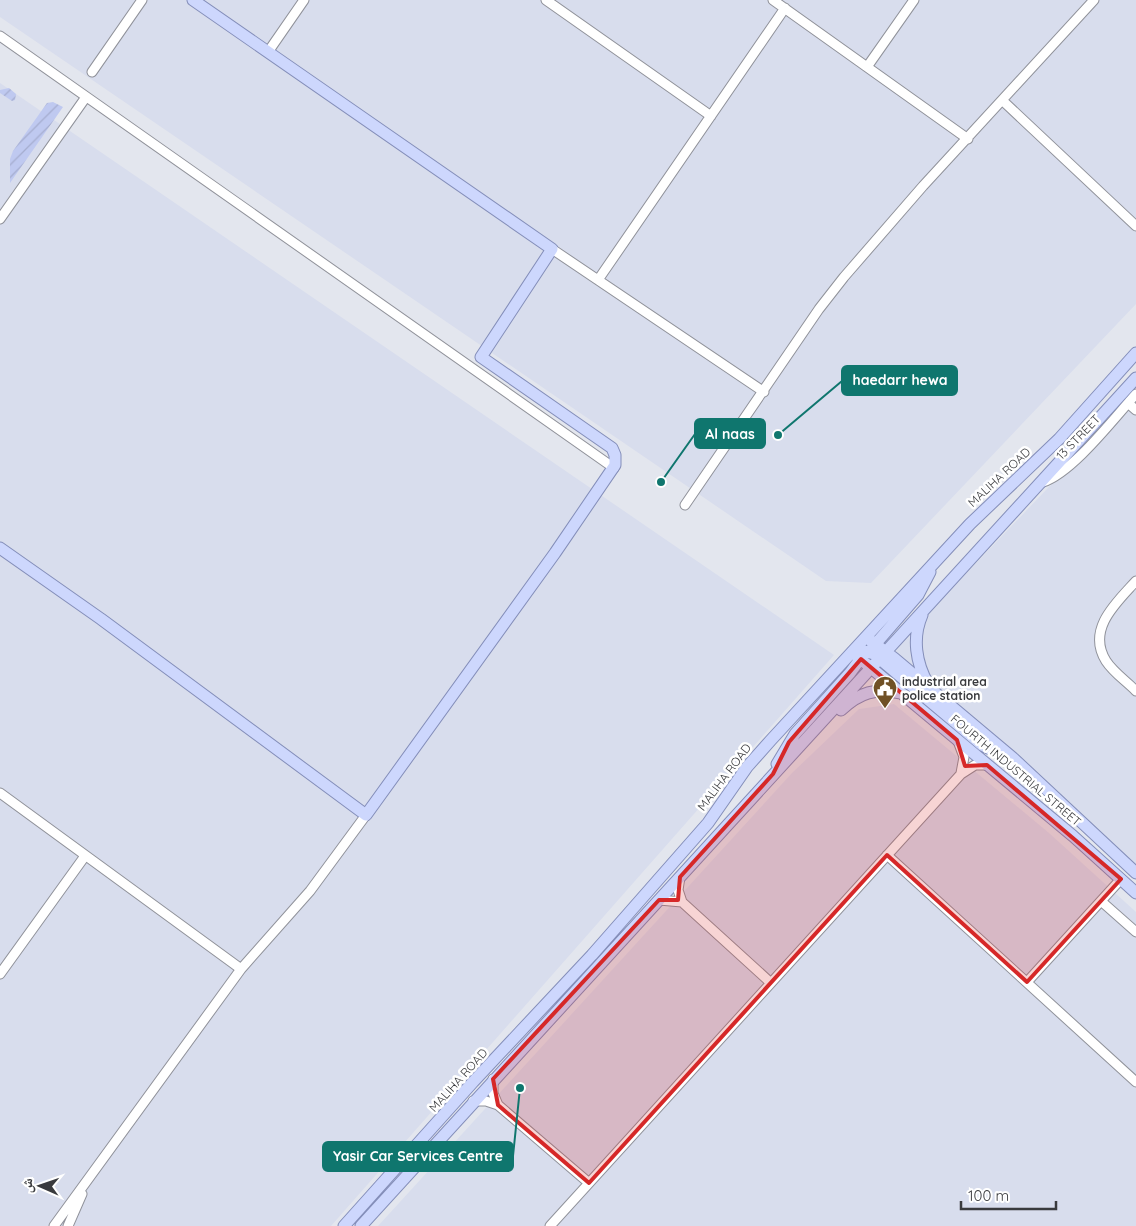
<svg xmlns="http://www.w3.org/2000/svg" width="1136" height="1226" font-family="Quicksand,'Noto Naskh Arabic',sans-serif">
  <defs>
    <pattern id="garden-furrows" width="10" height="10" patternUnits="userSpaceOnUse" patternTransform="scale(1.25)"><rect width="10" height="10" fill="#bfc9f0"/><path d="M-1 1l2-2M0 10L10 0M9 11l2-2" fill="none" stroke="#a5adcf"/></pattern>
  </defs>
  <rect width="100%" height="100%" fill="#e3e6ee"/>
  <path fill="#d8dded" d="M 0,0 L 1136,0 L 1136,304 L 871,583 L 826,581 L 0,17 Z
    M 0,83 L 834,655 L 331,1226 L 0,1226 Z
    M 1136,396 L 1136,874 L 891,652 Z
    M 894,704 L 1049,833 L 1136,912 L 1136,1226 L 378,1226 L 792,773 L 859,709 Z"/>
  <path fill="url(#garden-furrows)" d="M 9,88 L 16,94 L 15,100 L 12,101 L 0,93 L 0,90 Z
    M 53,102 L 63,107 L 10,183 L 10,159 L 13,151 L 47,103 Z"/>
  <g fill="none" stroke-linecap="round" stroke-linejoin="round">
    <defs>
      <path id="minor" d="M 546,0 L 711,116
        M 773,0 L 968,139
        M 0,36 L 614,468
        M 268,52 L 304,0
        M 867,67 L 914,0
        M 92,72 L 142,0
        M 1003,101 L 1136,226
        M 0,219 L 86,97
        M 552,249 L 764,392
        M 598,280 L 785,8
        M 1128,403 L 1136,410
        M 1043,482 C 1073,472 1114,418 1136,394
        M 685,505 L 819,309 L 844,277 L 923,186 L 1094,0
        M 1136,581 C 1117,602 1086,629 1106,661 C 1113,672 1126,681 1136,691
        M 958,741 L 964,757 L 961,773
        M 0,793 L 241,969
        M 887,855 L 1136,1082
        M 680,877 L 678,890 L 682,902
        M 659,900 L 682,902 L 771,983
        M 1101,901 L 1136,932
        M 0,974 L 85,856
        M 1027,982 L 1121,879
        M 493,1079 L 493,1093 L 498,1105
        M 473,1101 L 486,1101 L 498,1105 L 589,1183
        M 54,1226 L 241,969 L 310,891 L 366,815
        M 68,1226 L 82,1194
        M 550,1226 L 961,774 L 975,765 L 987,765"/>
      <path id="major" d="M 0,548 L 101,619 L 366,815 L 555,553 L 615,465 L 615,455 L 612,448 L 481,357 L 552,249 L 193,0
        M 922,615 C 912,638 916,663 928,684
        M 866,637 L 895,659 L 1014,759 L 1136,873
        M 872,648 L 918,595 L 930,572
        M 852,652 L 1073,836 L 1136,893
        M 852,652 L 861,650 L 874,654 L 982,745 L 1008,758
        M 841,710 C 860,692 875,688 901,693
        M 777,764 L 795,734 L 850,673 L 864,654
        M 344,1226 L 473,1082 L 592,955 L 708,823 L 747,767 L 771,740 L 970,524 L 1059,439 L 1136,353
        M 361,1226 L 1136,378"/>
    </defs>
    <use href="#minor" stroke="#90929a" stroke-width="11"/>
    <use href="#major" stroke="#848eb9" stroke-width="13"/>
    <use href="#minor" stroke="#fff" stroke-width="9"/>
    <use href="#major" stroke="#cdd7fd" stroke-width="11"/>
  </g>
  <path fill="#d62828" fill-opacity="0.2" stroke="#d62828" stroke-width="4" stroke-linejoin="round" d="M 861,659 L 957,740 L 965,766 L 987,765 L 1121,879 L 1027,982 L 887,855 L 589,1183 L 498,1105 L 493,1079 L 659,900 L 678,900 L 680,877 L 773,774 L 789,742 Z"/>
  <defs>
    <symbol id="civic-pin" viewBox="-11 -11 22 30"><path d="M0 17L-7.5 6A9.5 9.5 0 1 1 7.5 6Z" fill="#705126" stroke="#fff"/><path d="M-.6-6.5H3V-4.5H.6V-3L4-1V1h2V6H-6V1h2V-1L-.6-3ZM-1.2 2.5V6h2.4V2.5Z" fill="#fff"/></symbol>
  </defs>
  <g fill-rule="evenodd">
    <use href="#civic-pin" x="871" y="674" width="28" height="38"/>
  </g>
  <g text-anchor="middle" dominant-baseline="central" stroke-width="5" stroke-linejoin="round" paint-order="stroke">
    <g font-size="12" fill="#393a3d" stroke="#fff">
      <text transform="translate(1078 437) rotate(-46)">13 STREET</text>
      <text transform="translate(999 477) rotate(-43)">MALIHA ROAD</text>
      <text transform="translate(1016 770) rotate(40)">FOURTH INDUSTRIAL STREET</text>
      <text transform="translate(724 777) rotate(-53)">MALIHA ROAD</text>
      <text transform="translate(458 1080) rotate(-48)">MALIHA ROAD</text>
    </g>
    <g font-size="12" font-weight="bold" fill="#393a3d" stroke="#fff" text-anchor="start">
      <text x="902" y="681">industrial area<tspan x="902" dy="14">police station</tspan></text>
    </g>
  </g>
  <path fill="none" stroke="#0f766e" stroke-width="2" d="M778 435L842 381M661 482L695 434M520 1088L513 1156"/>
  <g fill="#0f766e" stroke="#fff" stroke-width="2">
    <circle cx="778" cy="435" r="5"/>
    <circle cx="661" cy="482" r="5"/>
    <circle cx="520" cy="1088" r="5"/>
  </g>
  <g fill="#0f766e" stroke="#0f766e" stroke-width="2">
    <rect x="842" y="366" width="115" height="29" rx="5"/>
    <rect x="695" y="419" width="70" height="29" rx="5"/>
    <rect x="323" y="1142" width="190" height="29" rx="5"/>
  </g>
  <g font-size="14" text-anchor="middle" font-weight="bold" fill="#fff">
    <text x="900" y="385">haedarr hewa</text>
    <text x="730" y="439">Al naas</text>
    <text x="418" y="1161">Yasir Car Services Centre</text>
  </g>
  <g transform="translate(40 1186) rotate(272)" stroke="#ffffff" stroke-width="4" paint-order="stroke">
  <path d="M0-4L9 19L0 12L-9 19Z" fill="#393a3d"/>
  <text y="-8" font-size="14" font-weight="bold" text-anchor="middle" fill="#393a3d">ش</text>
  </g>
  <path d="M961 1201v8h95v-8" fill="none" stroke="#393a3d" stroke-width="2.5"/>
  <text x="968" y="1201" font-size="15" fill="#393a3d" stroke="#ffffff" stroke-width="4" paint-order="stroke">100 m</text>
</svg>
